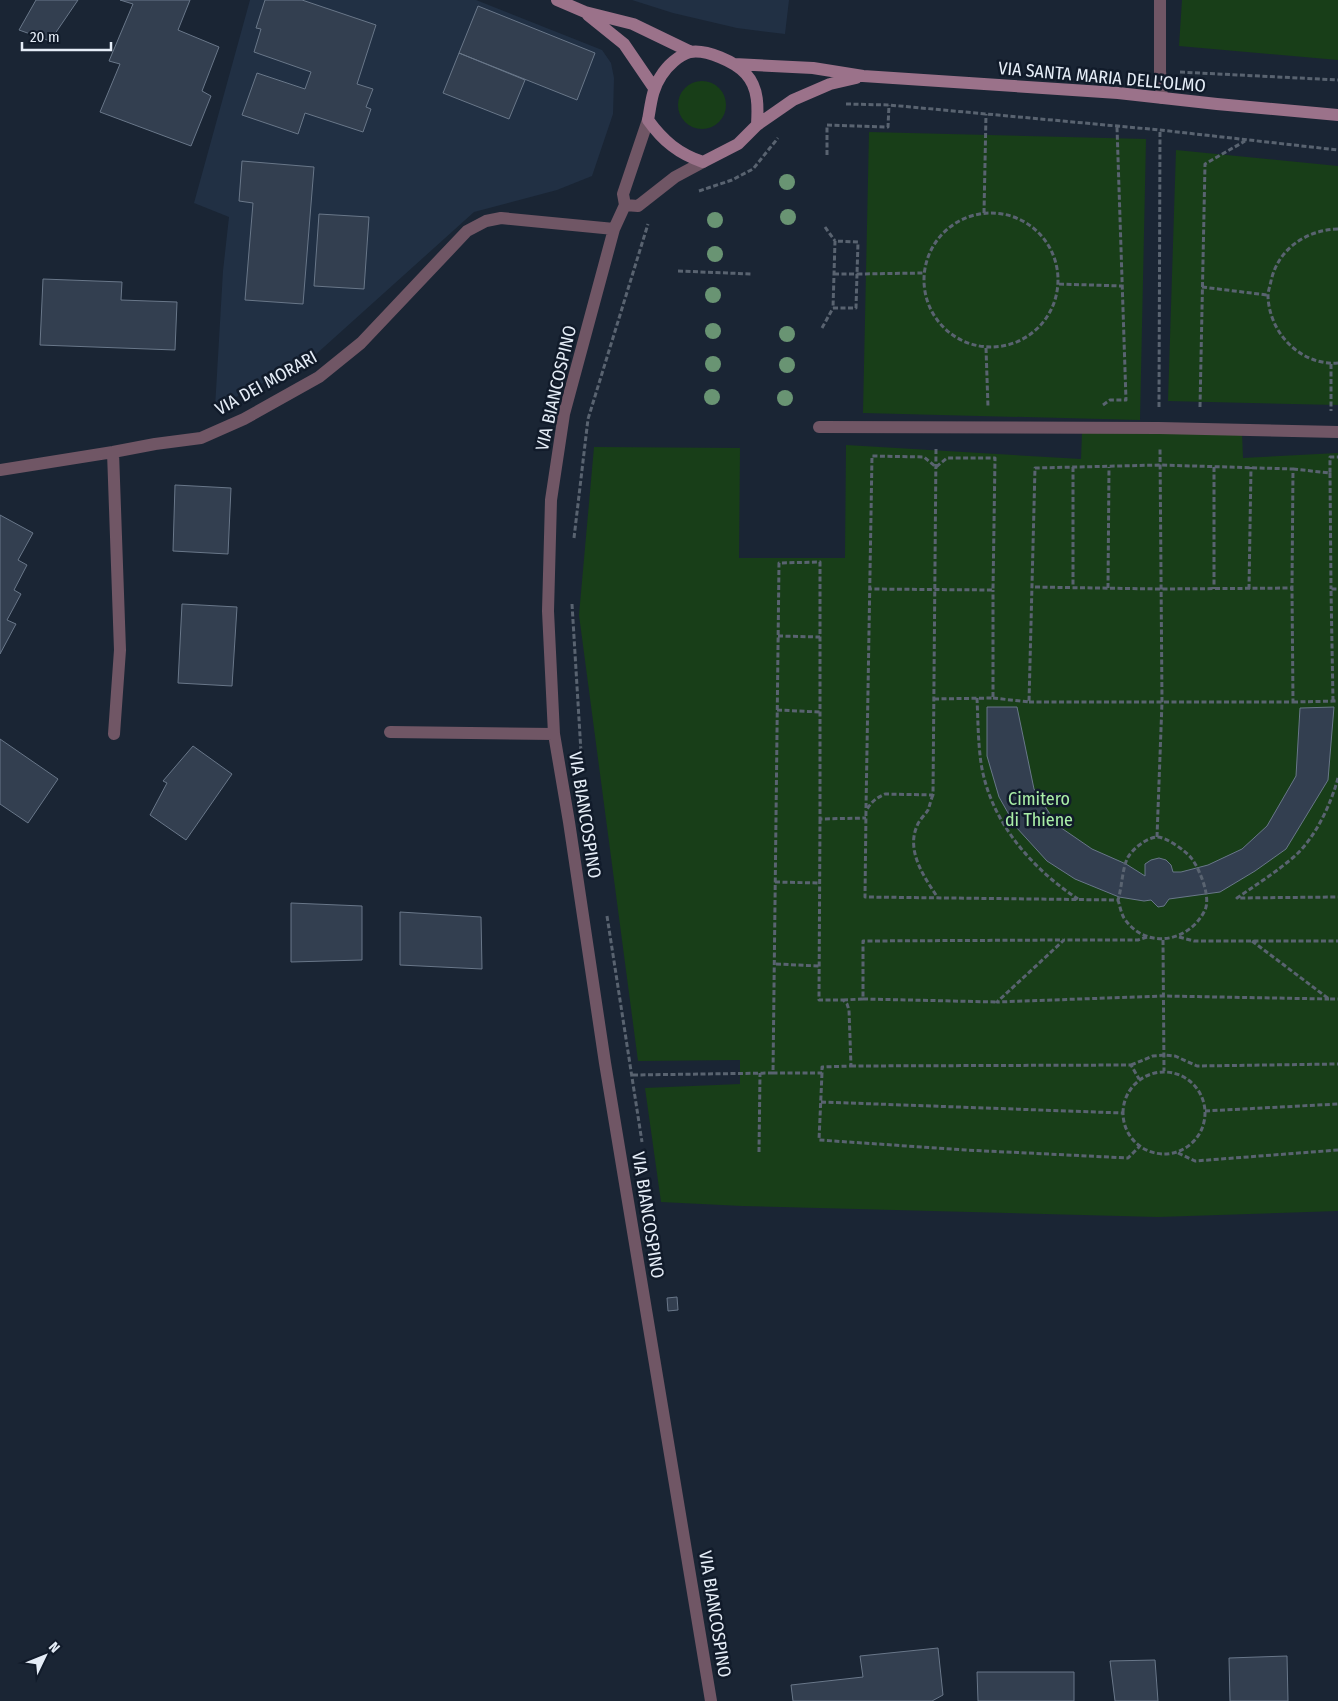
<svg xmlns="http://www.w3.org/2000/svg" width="1338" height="1701" font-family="'Fira Sans Condensed',sans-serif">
  <rect width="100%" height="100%" fill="#1a2534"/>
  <path fill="#213044" d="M 250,0 L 476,0 L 602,50 L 611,63 L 614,78 L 613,114 L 592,176 L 557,190 L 474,212 L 314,356 L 215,408 L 223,271 L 229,217 L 194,203 Z
    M 632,0 L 789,0 L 785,34 L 737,28 L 673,13 Z"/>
  <path fill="#183e18" d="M 1182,0 L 1338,0 L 1338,60 L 1179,46 Z
    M678 105a24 24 0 1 1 48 0a24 24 0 1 1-48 0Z
    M 869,132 L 1146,139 L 1140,420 L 863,413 Z
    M 1176,150 L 1338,166 L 1338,405 L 1168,401 Z
    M 1082,433 L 1242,433 L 1243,458 L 1338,453 L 1338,1211 L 1158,1217 L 742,1206 L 661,1202 L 645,1088 L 740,1084 L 740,1060 L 638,1061 L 579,615 L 594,447 L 740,448 L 739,558 L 845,558 L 846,445 L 1081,459 Z"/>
  <path fill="#333f50" stroke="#697789" d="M 36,0 L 78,0 L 50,41 L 19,30 Z
    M 120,0 L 190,0 L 178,30 L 219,47 L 202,91 L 211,96 L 191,146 L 100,112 L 120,64 L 109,61 L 133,4 Z
    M 265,0 L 302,0 L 376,25 L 357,84 L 373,89 L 366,107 L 371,109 L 363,132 L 305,113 L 298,134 L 242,115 L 257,73 L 305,89 L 311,72 L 254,52 L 261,29 L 256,28 Z
    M 478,6 L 595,53 L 577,100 L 459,53 Z
    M 459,53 L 525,80 L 509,119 L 443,93 Z
    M 242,161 L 314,167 L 303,304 L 245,300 L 253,203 L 239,201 Z
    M 319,214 L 369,217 L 364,289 L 314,286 Z
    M 43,279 L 122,282 L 121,300 L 177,302 L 175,350 L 40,345 Z
    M 175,485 L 231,488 L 228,554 L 173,551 Z
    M 0,515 L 33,533 L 18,560 L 27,565 L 14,590 L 21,594 L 7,620 L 16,624 L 0,654 Z
    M 182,604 L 237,607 L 232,686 L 178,683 Z
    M 987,707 L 1017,707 L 1034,789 L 1057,825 L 1092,849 L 1126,864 L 1145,876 L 1145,864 L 1151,860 L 1159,858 L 1166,860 L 1171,865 L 1173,872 L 1181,872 L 1208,865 L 1242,849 L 1267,826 L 1296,776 L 1300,708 L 1334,707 L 1328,780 L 1286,849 L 1255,871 L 1220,892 L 1169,899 L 1164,906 L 1158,907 L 1151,900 L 1144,901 L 1119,897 L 1075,879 L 1047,861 L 1016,827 L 999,797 L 987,756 Z
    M 0,739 L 58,779 L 28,823 L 0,804 Z
    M 193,746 L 232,774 L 186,840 L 150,815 L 167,783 L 163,781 Z
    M 291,903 L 362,906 L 362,960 L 291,962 Z
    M 400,912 L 481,917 L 482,969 L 400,965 Z
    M 677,1297 L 678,1310 L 668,1311 L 667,1298 Z
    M 938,1648 L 943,1695 L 932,1701 L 793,1701 L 791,1685 L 863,1677 L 860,1656 Z
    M 1287,1656 L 1288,1701 L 1230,1701 L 1229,1658 Z
    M 1155,1660 L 1158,1701 L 1115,1701 L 1110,1661 Z
    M 977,1672 L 1074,1672 L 1074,1701 L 978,1701 Z"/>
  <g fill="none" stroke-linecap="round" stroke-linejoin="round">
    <path stroke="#596370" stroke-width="3" stroke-dasharray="5 2.5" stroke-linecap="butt" d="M 1180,72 L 1338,80
      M 846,104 L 889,105 L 1160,130 L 1338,150
      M 827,155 L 827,125 L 888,127 L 889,105
      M 699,191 L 732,180 L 753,169 L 778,138
      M924 280a67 67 0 1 1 134 0a67 67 0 1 1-134 0Z
      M 984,213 L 986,114
      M 825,227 L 835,241
      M 1338,229 C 1306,230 1278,249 1271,281 C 1270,286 1268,291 1268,296 C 1269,333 1301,366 1338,363
      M 678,271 L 751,274
      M 834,274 L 857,274 L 856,308 L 833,308 L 835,241 L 858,242 L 857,274 L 924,273
      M 1059,284 L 1122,286
      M 1202,287 L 1267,295
      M 822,328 L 833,308
      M 986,348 L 988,407
      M 1331,364 L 1331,411
      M 1103,405 L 1110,400 L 1126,400 L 1117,127
      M 1159,407 L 1160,131
      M 1200,407 L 1205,164 L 1245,141
      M 936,449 L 933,795 L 885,794 C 876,798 871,802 866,811 L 865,897 L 1118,900 C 1122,887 1122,871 1127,859 C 1132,849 1146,838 1157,837 C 1167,837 1187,852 1192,859 C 1200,870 1211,897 1205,910 C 1189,943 1145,950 1124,918 C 1121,913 1120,906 1118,900
      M 1073,467 L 1073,587
      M 1214,467 L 1214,589
      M 1293,469 L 1330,473 L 1330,457 L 1338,457
      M 1330,473 L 1331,589
      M 574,538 L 588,419 L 648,224
      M 1108,588 L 1109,467
      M 1249,589 L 1251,467
      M 572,604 L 581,752
      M 778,636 L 820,637
      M 977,698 C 978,720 978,742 981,763 C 990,821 1031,868 1078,899
      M 993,698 L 1029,702 L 1035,468 L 1160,465 L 1293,469 L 1292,588
      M 934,699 L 993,698 L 993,590
      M 1333,701 L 1331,589 L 1338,589
      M 1029,702 L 1293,702 L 1292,588 L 1161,589 L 1032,587
      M 1293,702 L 1338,701
      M 777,710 L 820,712
      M 1338,778 C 1331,804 1316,836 1296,855 C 1278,871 1257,884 1237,898 L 1338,897
      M 933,795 C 931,799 930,805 928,810 C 925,815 919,820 917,826 C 906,851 924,877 938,898
      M 866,808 L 872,456 L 924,457 L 936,467 L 947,458 L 995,458 L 993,590 L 870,589
      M 820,819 L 819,1000 L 843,1000 L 847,1004 L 849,1010 L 851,1066 L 822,1067 L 822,1073 L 773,1073 L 779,563 L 820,562 L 820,819 L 866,818
      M 1157,837 L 1162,702 L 1160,448
      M 775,882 L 819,883
      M 607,916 L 642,1142
      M 1147,937 L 1138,940 L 1064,940 L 997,1002 L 1163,996 L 1329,999
      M 1179,937 L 1194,941 L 1338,941
      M 1163,940 L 1164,1071
      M 1252,941 L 1329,999 L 1338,999
      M 776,964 L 819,966
      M 863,999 L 997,1002
      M 843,1000 L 863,999 L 863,941 L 1063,940
      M 1131,1065 L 1153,1056 L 1164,1055 L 1175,1056 L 1197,1066 L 1338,1064
      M 851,1066 L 1131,1065 L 1139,1079
      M1123 1113a41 41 0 1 1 82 0a41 41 0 1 1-82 0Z
      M 822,1073 L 819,1140 L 966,1150 L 1128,1158 L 1139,1147
      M 633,1075 L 773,1073
      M 821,1102 L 1122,1113
      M 1205,1111 L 1338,1104
      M 759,1152 L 760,1073
      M 1178,1153 L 1195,1161 L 1338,1150"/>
    <path stroke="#705665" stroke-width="12" d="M 1160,0 L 1160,71 L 1162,98
      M 648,120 L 623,194 L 625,205 L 614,229 L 564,414 L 551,500 L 548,611 L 554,734 L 569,822 L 605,1063 L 711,1701
      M 625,205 L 638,206 L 675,177 L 703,162
      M 819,427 L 1159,428 L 1338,432
      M 113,452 L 120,650 L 114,734
      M 0,470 L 113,452 L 155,444 L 201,438 L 244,419 L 319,377 L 361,343 L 467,231 L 486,221 L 501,218 L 614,229
      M 390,732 L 554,734"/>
    <path stroke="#9b728a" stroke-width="12" d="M 557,0 L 585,12 L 633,24 L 691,52
      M 588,15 L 624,44 L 654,88
      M 734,64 L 813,68 L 863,76 L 1118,93 L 1217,104 L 1338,115
      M 757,125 C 758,108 759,88 746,74 C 736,62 706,49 690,52 C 679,55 667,66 661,76 C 652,89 651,104 648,120 C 663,141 679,154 703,162 L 738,144 L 757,125 L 793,100 L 830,84 L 856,78"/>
  </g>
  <g fill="#699473">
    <circle cx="787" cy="182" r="8"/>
    <circle cx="788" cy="217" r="8"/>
    <circle cx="715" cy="220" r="8"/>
    <circle cx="715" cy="254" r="8"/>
    <circle cx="713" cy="295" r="8"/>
    <circle cx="713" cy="331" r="8"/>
    <circle cx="787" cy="334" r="8"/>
    <circle cx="713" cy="364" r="8"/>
    <circle cx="787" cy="365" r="8"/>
    <circle cx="712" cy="397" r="8"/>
    <circle cx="785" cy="398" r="8"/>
  </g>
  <g text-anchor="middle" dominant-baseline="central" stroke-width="5" stroke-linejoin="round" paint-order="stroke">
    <g font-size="18" fill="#e5edf7" stroke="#111b2a">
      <text transform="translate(1102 77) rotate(5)">VIA SANTA MARIA DELL'OLMO</text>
      <text transform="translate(266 383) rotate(-29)">VIA DEI MORARI</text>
      <text transform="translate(556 388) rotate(-77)">VIA BIANCOSPINO</text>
      <text transform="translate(585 815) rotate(81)">VIA BIANCOSPINO</text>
      <text transform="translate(648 1215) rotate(81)">VIA BIANCOSPINO</text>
      <text transform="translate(715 1614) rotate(81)">VIA BIANCOSPINO</text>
    </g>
    <g font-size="18" fill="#aaefa7" stroke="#111b2a">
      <text x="1039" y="799">Cimitero<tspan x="1039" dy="21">di Thiene</tspan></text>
    </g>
  </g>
  <g transform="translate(45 1656) rotate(47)" stroke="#111b2a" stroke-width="4" paint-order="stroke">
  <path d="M0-4L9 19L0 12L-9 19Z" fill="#e5edf7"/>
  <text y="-8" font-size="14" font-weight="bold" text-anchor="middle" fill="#e5edf7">N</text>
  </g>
  <path d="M22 42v8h89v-8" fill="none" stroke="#e5edf7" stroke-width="2.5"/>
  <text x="30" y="42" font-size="15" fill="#e5edf7" stroke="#111b2a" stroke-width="4" paint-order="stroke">20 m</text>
</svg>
